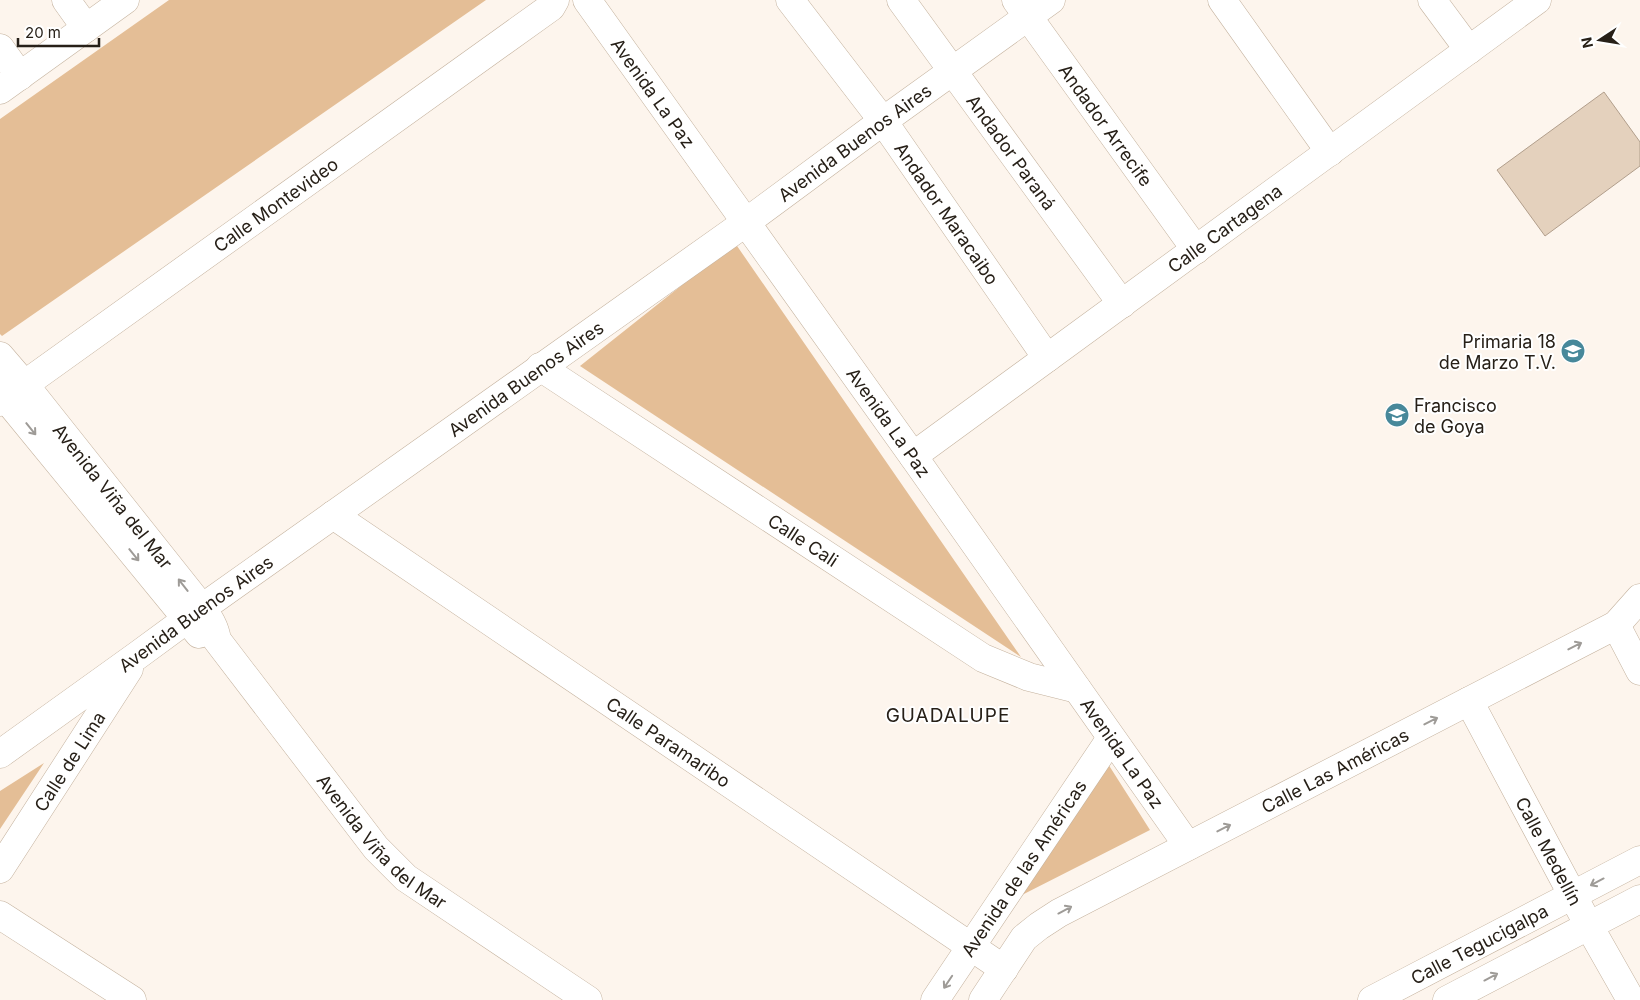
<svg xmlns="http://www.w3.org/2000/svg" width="1640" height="1000" font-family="Inter,sans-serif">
  <rect width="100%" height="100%" fill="#fdf5ed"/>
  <path fill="#e4be96" d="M 169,0 L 486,0 L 2,336 L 0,334 L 0,119 Z
    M 735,243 L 1021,657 L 580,366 Z
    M 1103,756 L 1150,830 L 1010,901 Z
    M 44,763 L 0,829 L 0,791 Z"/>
  <path fill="#e4d1bd" stroke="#b19e8b" d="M 1604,92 L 1640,142 L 1640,166 L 1545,236 L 1497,170 Z"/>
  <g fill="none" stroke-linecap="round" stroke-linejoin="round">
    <defs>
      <g id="minor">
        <path d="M 66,0 L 86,28"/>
        <path id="s1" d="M 587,0 L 913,456 L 1188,846"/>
        <path id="s2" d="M 790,0 L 883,121 L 1047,358"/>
        <path id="s3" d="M 901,0 L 1122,304"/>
        <path id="s4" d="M 1016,0 L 1196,250"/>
        <path d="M 1222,0 L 1330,152"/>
        <path d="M 1432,0 L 1469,50"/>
        <path d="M 0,48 L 20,76"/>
        <path d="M 0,90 L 125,0"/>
        <path id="s5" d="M 0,356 L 24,384 L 202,608 C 209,618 215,627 217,640 L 376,848 L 406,878 L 588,1000"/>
        <path id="s6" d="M 540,367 L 983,658 L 1029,677 L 1077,689"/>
        <path d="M 0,391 L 199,634"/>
        <path id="s7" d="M 0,402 L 551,7 L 555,0"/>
        <path id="s8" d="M 913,456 L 1537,0"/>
        <path id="s9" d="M 333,515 L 1004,969"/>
        <path d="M 1616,625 L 1640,671"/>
        <path id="s10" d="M 1469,701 L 1589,926 L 1631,1000"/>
        <path id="s11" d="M 0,754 L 138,655 L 202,608 L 745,223 L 883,121 L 1051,0"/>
        <path id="s12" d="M 0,869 L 129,669"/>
        <path d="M 0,915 L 132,1000"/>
        <path id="s13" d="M 935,1000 L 1111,738"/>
        <path id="s14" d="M 983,1000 L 1024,938 L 1039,926 L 1059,913 L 1616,625 L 1640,598"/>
        <path id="s15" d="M 1372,1000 L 1640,860"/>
        <path d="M 1447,1000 L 1640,899"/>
      </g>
    </defs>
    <use href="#minor" stroke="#c4b29e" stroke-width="29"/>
    <use href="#minor" stroke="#fff" stroke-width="28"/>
  </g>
  <defs><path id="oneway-shaft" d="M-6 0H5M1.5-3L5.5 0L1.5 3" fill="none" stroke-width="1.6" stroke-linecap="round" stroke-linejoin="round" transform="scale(1.25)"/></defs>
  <g stroke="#9e9b97">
    <use href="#oneway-shaft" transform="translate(31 429) rotate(51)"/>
    <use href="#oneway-shaft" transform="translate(134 555) rotate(51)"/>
    <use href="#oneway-shaft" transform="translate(183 585) rotate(-128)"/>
    <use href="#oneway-shaft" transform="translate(1575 646) rotate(-27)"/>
    <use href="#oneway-shaft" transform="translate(1431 721) rotate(-27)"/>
    <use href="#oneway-shaft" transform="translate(1224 828) rotate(-27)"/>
    <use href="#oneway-shaft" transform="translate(1597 882) rotate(152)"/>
    <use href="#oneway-shaft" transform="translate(1065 910) rotate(-28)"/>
    <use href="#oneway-shaft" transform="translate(1491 977) rotate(-28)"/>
    <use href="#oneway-shaft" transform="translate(948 982) rotate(124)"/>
  </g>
  <defs>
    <symbol id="school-disc" viewBox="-11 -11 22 22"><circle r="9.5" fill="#47889a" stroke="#fff"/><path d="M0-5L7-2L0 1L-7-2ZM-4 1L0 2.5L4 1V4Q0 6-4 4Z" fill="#fff"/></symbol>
  </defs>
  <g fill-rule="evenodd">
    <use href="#school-disc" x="1559" y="337" width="28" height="28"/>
    <use href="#school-disc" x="1383" y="401" width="28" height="28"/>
  </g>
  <g text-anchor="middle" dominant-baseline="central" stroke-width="4" stroke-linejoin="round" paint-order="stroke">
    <g font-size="18" fill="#272018" stroke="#fff">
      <text stroke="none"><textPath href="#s1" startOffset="114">Avenida La Paz</textPath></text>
      <text stroke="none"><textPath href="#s4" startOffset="154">Andador Arrecife</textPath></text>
      <text stroke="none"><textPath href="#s11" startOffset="1051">Avenida Buenos Aires</textPath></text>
      <text stroke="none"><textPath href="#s3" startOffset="188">Andador Paraná</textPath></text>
      <text stroke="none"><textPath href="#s7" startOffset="339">Calle Montevideo</textPath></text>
      <text stroke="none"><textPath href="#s2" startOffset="265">Andador Maracaibo</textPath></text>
      <text stroke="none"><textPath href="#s8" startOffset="386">Calle Cartagena</textPath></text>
      <text stroke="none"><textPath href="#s11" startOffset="646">Avenida Buenos Aires</textPath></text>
      <text stroke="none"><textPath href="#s1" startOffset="519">Avenida La Paz</textPath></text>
      <text stroke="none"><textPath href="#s5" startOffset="180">Avenida Viña del Mar</textPath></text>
      <text stroke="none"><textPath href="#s6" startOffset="315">Calle Cali</textPath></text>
      <text stroke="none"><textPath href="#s11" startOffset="241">Avenida Buenos Aires</textPath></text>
      <text stroke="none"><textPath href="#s9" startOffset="405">Calle Paramaribo</textPath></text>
      <text stroke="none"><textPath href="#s1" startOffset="924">Avenida La Paz</textPath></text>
      <text stroke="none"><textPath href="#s12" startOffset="128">Calle de Lima</textPath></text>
      <text stroke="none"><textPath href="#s14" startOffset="428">Calle Las Américas</textPath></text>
      <text stroke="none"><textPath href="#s5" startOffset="620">Avenida Viña del Mar</textPath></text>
      <text stroke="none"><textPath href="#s10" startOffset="170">Calle Medellín</textPath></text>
      <text stroke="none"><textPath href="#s13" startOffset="159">Avenida de las Américas</textPath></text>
      <text stroke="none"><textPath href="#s15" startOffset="121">Calle Tegucigalpa</textPath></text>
    </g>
    <g font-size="18" fill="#272018" stroke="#fff" text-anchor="end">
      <text x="1556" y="341">Primaria 18<tspan x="1556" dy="21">de Marzo T.V.</tspan></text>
      <text x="1414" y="405" text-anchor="start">Francisco<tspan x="1414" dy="21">de Goya</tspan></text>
    </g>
    <g font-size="19" letter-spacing="1" fill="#272018" stroke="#fff">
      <text x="948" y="715">GUADALUPE</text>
    </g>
  </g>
  <g transform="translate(1600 40) rotate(258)" stroke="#ffffff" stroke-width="4" paint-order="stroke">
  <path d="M0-4L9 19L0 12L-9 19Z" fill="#272018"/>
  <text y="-8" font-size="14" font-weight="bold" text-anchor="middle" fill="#272018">N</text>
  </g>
  <path d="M18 38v8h81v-8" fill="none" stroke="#272018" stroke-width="2.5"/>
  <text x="25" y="38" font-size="15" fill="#272018" stroke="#ffffff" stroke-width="4" paint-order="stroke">20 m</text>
</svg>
